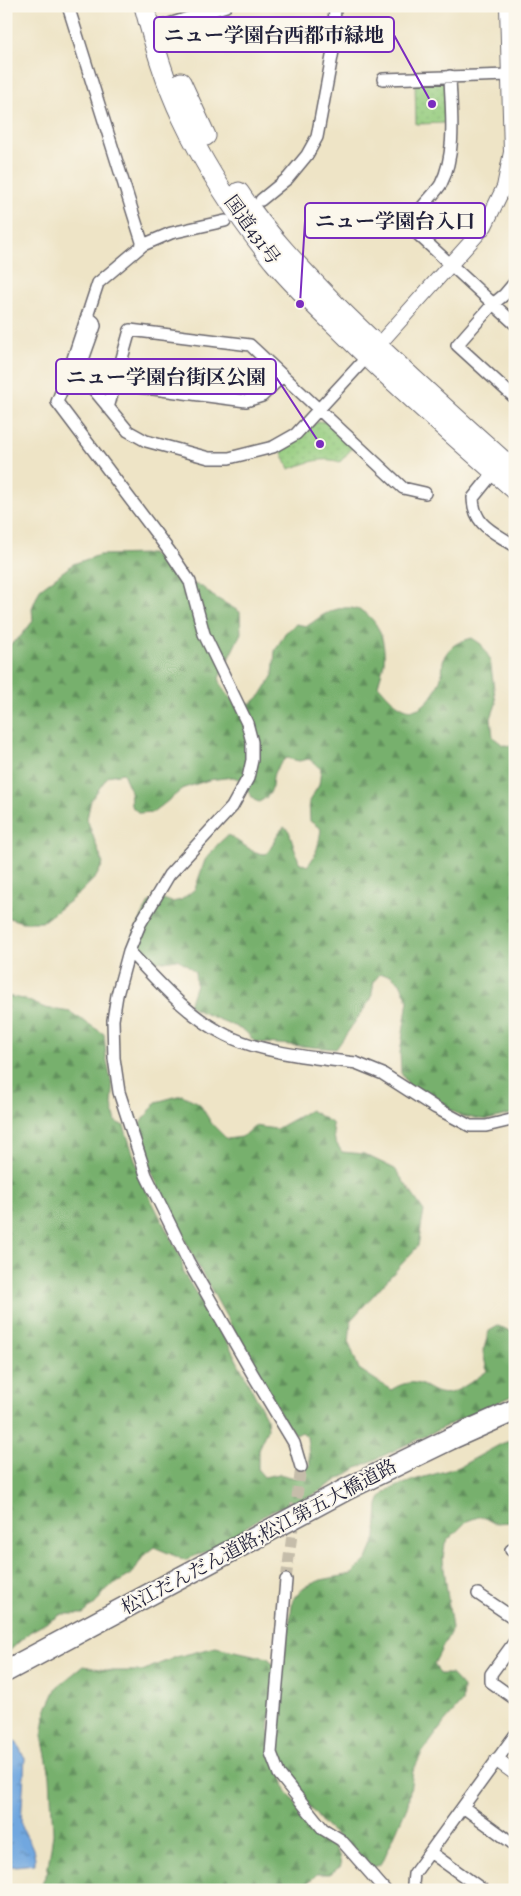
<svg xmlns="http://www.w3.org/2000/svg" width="521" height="1896" font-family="Alegreya,'Noto Serif JP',serif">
  <defs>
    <pattern id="grass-dots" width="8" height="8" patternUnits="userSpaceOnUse" patternTransform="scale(1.25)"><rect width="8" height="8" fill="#94cc7e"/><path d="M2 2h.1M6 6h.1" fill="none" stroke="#7faf6e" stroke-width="1.8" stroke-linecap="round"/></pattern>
    <pattern id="forest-firs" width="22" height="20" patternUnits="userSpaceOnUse" patternTransform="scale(1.25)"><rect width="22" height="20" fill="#77b06d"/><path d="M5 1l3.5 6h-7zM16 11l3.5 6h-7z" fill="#618f5b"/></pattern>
    <pattern id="water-ripples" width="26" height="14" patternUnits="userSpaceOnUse" patternTransform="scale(1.25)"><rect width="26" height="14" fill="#71a7df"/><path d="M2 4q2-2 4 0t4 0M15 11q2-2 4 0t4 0" fill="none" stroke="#5c88b6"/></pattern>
  </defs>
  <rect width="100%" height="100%" fill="#fbf7ec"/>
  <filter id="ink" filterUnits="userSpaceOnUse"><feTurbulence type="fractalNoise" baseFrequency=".02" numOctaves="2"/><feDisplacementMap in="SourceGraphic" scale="10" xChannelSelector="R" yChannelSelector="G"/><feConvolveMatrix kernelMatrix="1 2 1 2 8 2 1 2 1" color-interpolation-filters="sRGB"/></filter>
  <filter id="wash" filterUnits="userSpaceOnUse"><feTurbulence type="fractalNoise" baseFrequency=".0096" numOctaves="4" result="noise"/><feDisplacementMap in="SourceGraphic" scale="20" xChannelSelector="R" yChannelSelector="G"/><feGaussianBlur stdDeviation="1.12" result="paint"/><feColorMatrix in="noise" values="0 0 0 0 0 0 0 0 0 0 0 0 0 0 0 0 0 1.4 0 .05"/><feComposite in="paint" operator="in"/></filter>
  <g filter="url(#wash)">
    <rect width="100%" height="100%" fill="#eee4c6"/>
    <path fill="url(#grass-dots)" stroke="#5b775c" d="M 443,81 L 447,84 L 448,123 L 416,124 L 415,82 Z
      M 321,421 L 326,422 L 353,447 L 340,462 C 322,456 307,463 289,469 L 281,450 L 296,440 L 316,423 Z"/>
    <path fill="url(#forest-firs)" stroke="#4c6954" d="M 151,554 C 165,562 174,570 182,582 L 201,586 L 213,596 L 240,612 L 241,633 L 219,678 L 222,687 L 236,705 L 252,703 L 261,695 L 273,675 L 275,651 L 285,633 L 296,624 L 307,626 C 314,622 320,616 327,613 C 364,595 387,627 384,662 C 383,669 380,677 378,685 C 386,694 393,703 404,708 C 423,717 439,688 442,673 C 443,667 442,658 446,654 C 452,644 461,641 472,638 L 481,644 L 490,659 L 496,704 L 491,718 L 493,737 L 503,745 L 515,746 L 515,1113 L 487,1120 L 461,1116 L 409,1086 L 401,1073 L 400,1053 L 408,1000 L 400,983 L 391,975 L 380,974 L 374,981 L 371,999 L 336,1049 L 255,1042 L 246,1032 L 230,1024 L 194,1009 L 189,1005 L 196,984 L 195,972 L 186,964 L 177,959 L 150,963 L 136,950 L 132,937 L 149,902 L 163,899 L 172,902 L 181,900 L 195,889 L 205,860 L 218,844 L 228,835 L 256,853 L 266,854 C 275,845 274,835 284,827 L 289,831 L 299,862 L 307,866 C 317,856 319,842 321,829 L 310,821 L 309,801 L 319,785 L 321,769 L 309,759 L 299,761 L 286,758 C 282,762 278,766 275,771 C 269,784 278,792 259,802 L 254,800 L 241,780 L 233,777 L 209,780 L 184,788 L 154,812 L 139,813 L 131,806 L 130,789 L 123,773 L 108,776 L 91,800 L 87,819 L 103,864 L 96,877 L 80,893 L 42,922 L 22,922 L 6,917 L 6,648 L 20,637 L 33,621 L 32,608 L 40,589 L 73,564 L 99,555 Z
      M 6,996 L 24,999 L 45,1008 L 70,1012 L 104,1034 L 106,1056 L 113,1091 L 112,1105 L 116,1122 L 124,1126 L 143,1184 L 181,1258 L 184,1274 L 230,1347 L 267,1419 L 268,1428 L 258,1449 L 258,1470 L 264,1477 L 279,1474 L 295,1478 L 310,1465 L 307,1437 L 302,1432 L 296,1435 L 286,1424 L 197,1264 L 160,1191 L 145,1156 L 139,1126 L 156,1102 L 182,1095 L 199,1103 L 212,1124 L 227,1139 L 242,1137 L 254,1126 L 276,1129 L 310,1110 L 332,1123 L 335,1141 L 342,1152 L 364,1154 L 395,1169 L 424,1211 L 418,1246 L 351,1320 L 349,1343 L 359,1369 L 391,1390 C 423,1370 427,1398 450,1393 C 459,1391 479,1377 487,1371 L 483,1352 L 489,1331 L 498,1326 L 515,1333 L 515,1395 L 480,1410 L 357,1468 L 311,1496 L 271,1511 L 212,1549 L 185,1560 L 154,1547 L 144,1555 L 132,1574 L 107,1589 L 95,1604 L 83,1614 L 62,1614 L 30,1632 L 6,1654 Z
      M 515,1439 L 515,1522 L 494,1523 L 481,1516 L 467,1521 L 445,1543 L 443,1560 L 452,1629 L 434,1664 L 440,1674 L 451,1674 L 463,1687 L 462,1702 L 444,1723 L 422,1753 L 413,1771 L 408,1804 L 382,1863 L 373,1868 L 325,1826 L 282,1773 L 275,1751 L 284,1656 L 293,1600 L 304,1587 L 321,1580 L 352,1574 L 367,1559 L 376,1538 L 378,1505 L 381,1497 L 388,1490 L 414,1480 L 459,1467 L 501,1444 Z
      M 216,1647 L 268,1658 L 274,1665 L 269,1731 L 286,1790 L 302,1812 L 319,1831 L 330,1841 L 339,1855 L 341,1866 L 330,1874 L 317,1874 L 307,1884 L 305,1890 L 38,1890 L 47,1873 L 53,1834 L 50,1776 L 42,1736 L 46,1711 L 57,1687 L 83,1666 L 111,1671 L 142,1671 L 176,1657 Z"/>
    <path fill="url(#water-ripples)" stroke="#4a648d" d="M 6,1736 L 16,1742 L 25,1758 L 21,1823 C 26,1840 36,1845 35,1864 L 6,1867 Z"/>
  </g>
  <g filter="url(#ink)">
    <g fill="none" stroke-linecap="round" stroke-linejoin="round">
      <path stroke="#c5bdaa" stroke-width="11" stroke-dasharray="11 5.5" stroke-linecap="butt" d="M 286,1580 L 301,1467"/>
      <defs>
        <path id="minor" d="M 68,6 L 143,245
          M 163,26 L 226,6
          M 450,76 C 451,111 457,152 441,184 C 434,196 410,216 411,228 L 515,324
          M 383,79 L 509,75
          M 261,200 L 288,178 L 307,155 L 317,137 L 333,51 L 335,6
          M 225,221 L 171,233 L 143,245 L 98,283 L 67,377 L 57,402 L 170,552 L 190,582 L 204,634 L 247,723 L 252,742 L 252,760 L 248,778 L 232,807 L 169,875 L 140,924 L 129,951 L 117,995 L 113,1020 L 114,1058 L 119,1092 L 146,1175 L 188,1261 L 252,1373 L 294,1443 L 301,1467
          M 515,282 L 504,295 L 493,304 L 457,345 L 515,398
          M 87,316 L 94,322 L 95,326 L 80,368 L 80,373 L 128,431 L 146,441 L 209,458 L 229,458 L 273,447 L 296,434 L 367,357
          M 115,384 L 246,401 L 262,396 L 282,376
          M 108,408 L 130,330 L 250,345 L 403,488 L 425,493
          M 494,472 L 473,498 C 474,526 493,531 515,546
          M 129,951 C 158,981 187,1016 226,1035 C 261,1053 316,1058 356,1063 L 383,1074 L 436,1108 L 470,1126 L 486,1126 L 515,1119
          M 511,1550 L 515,1553
          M 286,1580 L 271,1753 L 279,1774 L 323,1829 L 341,1840 L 385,1890
          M 478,1594 L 515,1619
          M 515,1641 L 491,1674 L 491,1682 L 515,1699
          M 463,1807 L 515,1845
          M 430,1852 L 483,1890
          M 416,1890 L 413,1884 L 414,1874 L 515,1735"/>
        <path id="tertiary" d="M 372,352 L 485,226 L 504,187 L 511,152 L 507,6
          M 497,1760 L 515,1773"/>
        <path id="trunk" d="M 144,6 C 154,44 165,83 182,118 C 206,169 238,217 273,261 C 293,285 316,307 339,329 C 395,385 455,437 515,490
          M 181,82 L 206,136
          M 239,192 C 266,233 301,269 336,305 C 393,362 454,416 515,471"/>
        <path id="motorway" d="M 6,1671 L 347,1489 L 450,1439 L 515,1410"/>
      </defs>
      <use href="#minor" stroke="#69666c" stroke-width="14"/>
      <use href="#tertiary" stroke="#69666c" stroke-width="16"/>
      <use href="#trunk" stroke="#69666c" stroke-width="21"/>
      <use href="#motorway" stroke="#69666c" stroke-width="24"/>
      <use href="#minor" stroke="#fff" stroke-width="11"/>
      <use href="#tertiary" stroke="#fff" stroke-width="14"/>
      <use href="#trunk" stroke="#fff" stroke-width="19"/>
      <use href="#motorway" stroke="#fff" stroke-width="21"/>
    </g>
  </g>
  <g text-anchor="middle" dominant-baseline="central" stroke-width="4" stroke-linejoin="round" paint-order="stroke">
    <g font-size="19" fill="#22223b" stroke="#fbf7ec">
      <text transform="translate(252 230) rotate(54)">国道431号</text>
      <text transform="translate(259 1537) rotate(-28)">松江だんだん道路;松江第五大橋道路</text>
    </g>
  </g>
  <path fill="none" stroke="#7b2cbf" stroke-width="2" d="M432 104L394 35M300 304L305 221M320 444L276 377"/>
  <g fill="#7b2cbf" stroke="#fbf7ec" stroke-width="2">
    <circle cx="432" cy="104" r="5"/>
    <circle cx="300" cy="304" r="5"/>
    <circle cx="320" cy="444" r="5"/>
  </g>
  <g fill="#fbf7ec" stroke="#7b2cbf" stroke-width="2">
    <rect x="154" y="17" width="240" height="35" rx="5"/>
    <rect x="305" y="203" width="180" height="35" rx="5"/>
    <rect x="56" y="359" width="220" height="35" rx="5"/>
  </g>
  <g font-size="20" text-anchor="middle" font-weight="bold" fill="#22223b">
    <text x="274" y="42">ニュー学園台西都市緑地</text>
    <text x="395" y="228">ニュー学園台入口</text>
    <text x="166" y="384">ニュー学園台街区公園</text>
  </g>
  <rect width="521" height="1896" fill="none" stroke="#fbf7ec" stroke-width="25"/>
</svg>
